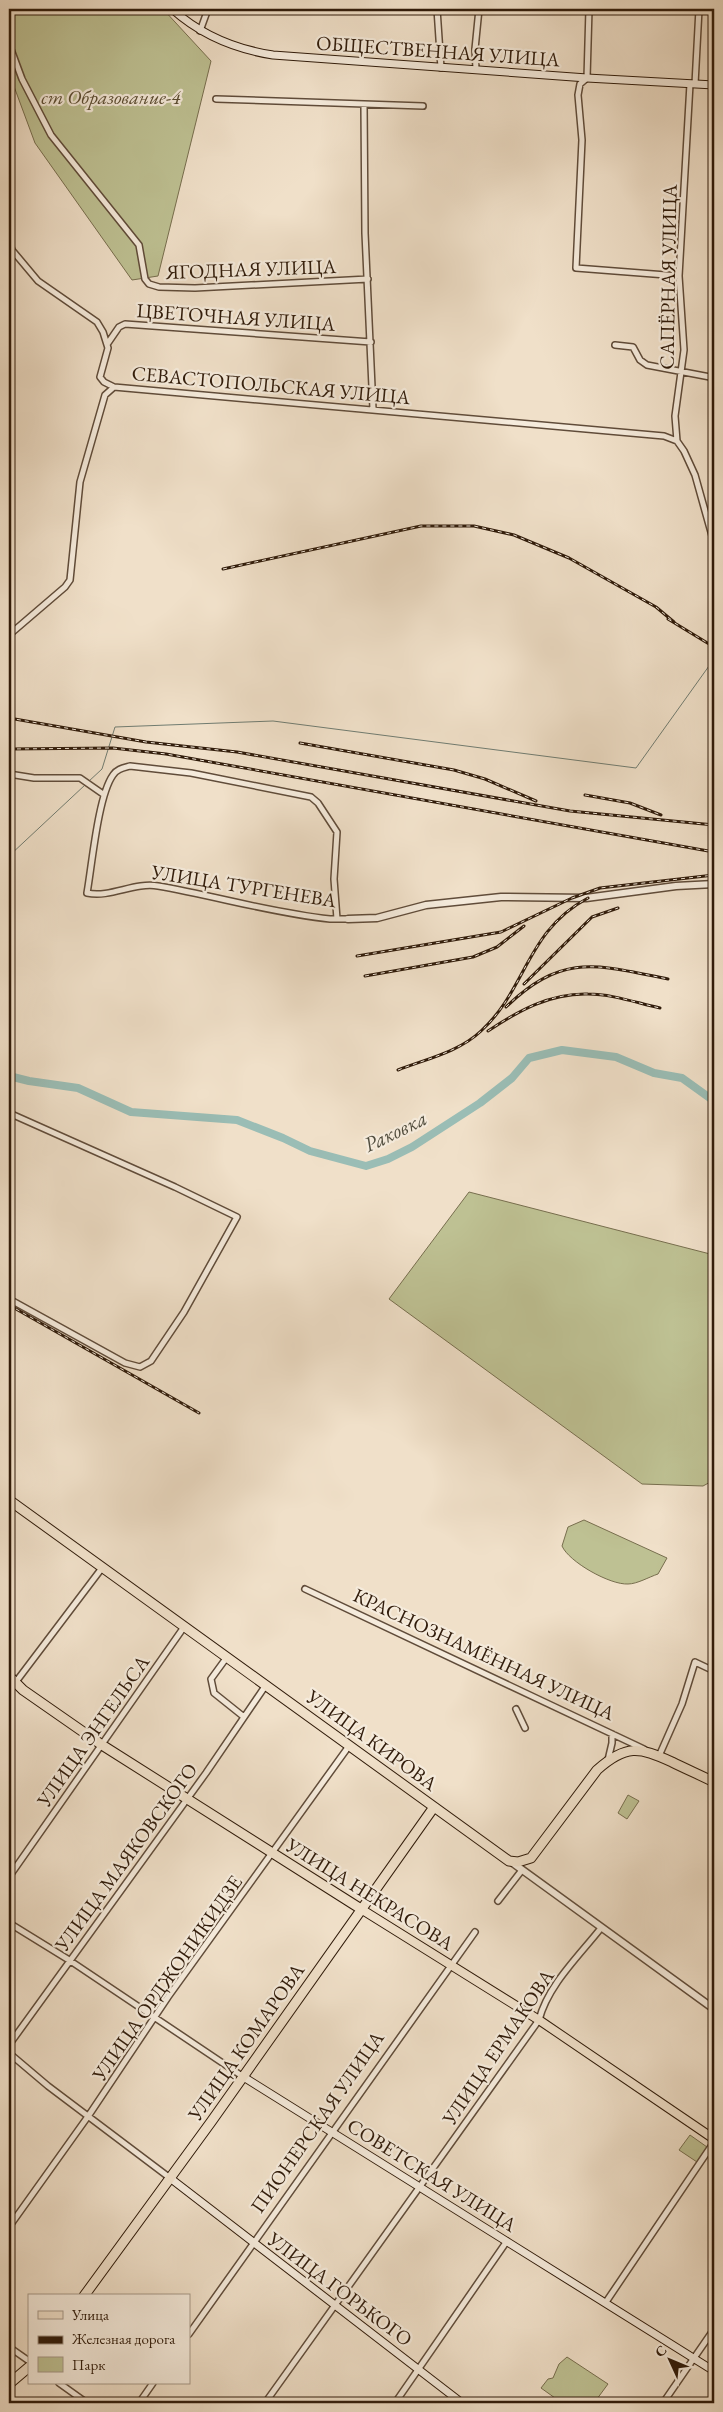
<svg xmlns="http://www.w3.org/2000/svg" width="723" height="2412" font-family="'EB Garamond',serif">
  <rect width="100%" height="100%" fill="#f0e0c9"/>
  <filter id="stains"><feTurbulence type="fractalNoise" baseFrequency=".004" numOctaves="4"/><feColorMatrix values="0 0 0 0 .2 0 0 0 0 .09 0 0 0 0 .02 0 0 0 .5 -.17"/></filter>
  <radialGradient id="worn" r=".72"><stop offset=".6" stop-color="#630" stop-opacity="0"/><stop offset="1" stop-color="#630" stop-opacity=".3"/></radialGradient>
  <path fill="#bec193" stroke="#776e4e" d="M 9,9 L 163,9 L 211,61 L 158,276 L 132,280 L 35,143 L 9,73 Z
    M 469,1192 L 714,1255 L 714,1480 L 703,1486 L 642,1484 L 389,1299 Z
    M 584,1520 L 667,1558 L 658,1574 C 649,1577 637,1584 628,1584 C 610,1585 569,1562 562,1546 L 568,1527 Z
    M 628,1795 L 639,1801 L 627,1819 L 618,1813 Z
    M 690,2135 L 707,2147 L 697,2162 L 679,2150 Z
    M 567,2357 L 608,2384 L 594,2403 L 583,2401 L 581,2403 L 562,2403 L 541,2388 L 548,2379 L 553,2378 L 559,2364 Z"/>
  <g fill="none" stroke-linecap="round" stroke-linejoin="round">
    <path stroke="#707c71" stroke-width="1" d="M 88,782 L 102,769 L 115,727 L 273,721 L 636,768 L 714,659
      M 9,856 L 85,785"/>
    <path stroke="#9abdb5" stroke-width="8" d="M 9,1076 L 29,1081 L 78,1088 L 131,1112 L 237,1120 L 283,1138 L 310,1151 L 366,1166 L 388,1159 L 412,1147 L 480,1103 L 512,1078 L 529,1058 L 562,1050 L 616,1057 L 654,1073 L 682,1078 L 714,1101"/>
    <defs>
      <path id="minor" d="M 437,9 L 441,68
        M 589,9 L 587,78 L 580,84 L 578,95 L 582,140 L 576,268 L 679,276
        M 200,31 L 208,9
        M 9,44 L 22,79 L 51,135 L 139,245 L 145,279 L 149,284 L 159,287 L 195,288 L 368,279
        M 476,69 L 475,49 L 479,9
        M 690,84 L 679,276 L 684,350 L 675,416 L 677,441 L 684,451 L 695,475 L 714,543
        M 695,84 L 699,9
        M 216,99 L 423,106
        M 364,105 L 365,233 L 373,409
        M 9,241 L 12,250 L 38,281 L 97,322 L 103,332 L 108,348 L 100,377 L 104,382 L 114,387
        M 108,343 L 119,327 L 125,324 L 371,342
        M 615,345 L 633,347 L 640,360 L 647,365 L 710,377 L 714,383
        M 9,635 L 65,587 L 70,580 L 80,482 L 105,395 L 114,387 L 664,436 L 677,441
        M 9,774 L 34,778 L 80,778 L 103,794
        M 337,919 L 334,879 L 337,832 L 318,803 L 311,797 L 191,773 L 130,766 C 123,768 117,769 113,775 C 98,796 92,865 87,893 C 111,898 134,882 158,886 C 216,896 272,913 330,919 L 348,919
        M 9,1113 L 175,1187 L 237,1217 L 184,1312 L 151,1361 L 140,1367 L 125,1363 L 9,1299
        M 305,1589 L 644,1749
        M 227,1657 L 211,1679 L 214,1693 L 244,1717
        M 9,1691 L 102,1568
        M 516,1709 L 525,1728
        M 659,1756 L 682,1704 L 695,1662 L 714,1671
        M 608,1760 L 612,1743 L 612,1734
        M 9,1877 L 184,1627
        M 498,1901 L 522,1870
        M 9,1923 L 69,1960 L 242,2076
        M 9,2045 L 206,1773 L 266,1685
        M 9,2053 L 48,2086 L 170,2178
        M 9,2227 L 89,2115 L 168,1997 L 349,1746
        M 606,2302 L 714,2142
        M 189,2334 L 475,1932
        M 9,2347 L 29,2361
        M 59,2383 L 87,2403
        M 139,2403 L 153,2383
        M 265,2403 L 539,2020 C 548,1985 579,1956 601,1928
        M 395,2403 L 507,2241
        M 663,2403 L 714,2329"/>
      <path id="tertiary" d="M 348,919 L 377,918 L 426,905 L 501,897 L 586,898 L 676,886 L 714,884
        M 510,1861 L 714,2009"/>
      <path id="secondary" d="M 172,9 C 201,35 234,49 273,55 L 587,78 L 714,85
        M 242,2076 L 714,2371
        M 170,2178 L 462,2403"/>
      <path id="primary" d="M 361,1909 L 539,2020 L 714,2139"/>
      <path id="trunk" d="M 9,1500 L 509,1861 L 518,1862 L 531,1858 L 597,1770 C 626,1744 639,1747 672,1762 C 686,1769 700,1775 714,1782
        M 9,1676 L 23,1690 L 102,1745 L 361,1909
        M 84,2296 L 211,2122 L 434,1807
        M 9,2384 L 29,2367"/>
    </defs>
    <use href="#minor" stroke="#604c3a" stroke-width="8"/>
    <use href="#tertiary" stroke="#604c3a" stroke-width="9"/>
    <use href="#secondary" stroke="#301b0a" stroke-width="9"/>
    <use href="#primary" stroke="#301b0a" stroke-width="10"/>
    <use href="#trunk" stroke="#301b0a" stroke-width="11"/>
    <use href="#minor" stroke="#f5ebdc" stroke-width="5"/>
    <use href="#tertiary" stroke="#f5ebdc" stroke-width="6"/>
    <use href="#secondary" stroke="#f5ebdc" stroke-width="7"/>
    <use href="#primary" stroke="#f0e0c9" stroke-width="8"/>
    <use href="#trunk" stroke="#f0e0c9" stroke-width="9"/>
    <defs>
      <path id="rail" d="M 223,569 L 421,526 L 474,526 L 514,535 L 569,558 L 656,607 L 674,622
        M 668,619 L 714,647
        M 9,718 L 146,742 L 237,752 L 570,811 L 714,825
        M 300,743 L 454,770 L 485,779 L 536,801
        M 9,749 L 113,748 L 166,754 L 714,852
        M 585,795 L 630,803 L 661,815
        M 357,956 L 501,932 L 572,898 L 600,888 L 714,875
        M 365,976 L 473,957 L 497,947 L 524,926
        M 524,984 L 592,917 L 618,908
        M 506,1007 C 563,952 597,965 668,979
        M 488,1031 C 518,1011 550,993 588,994 C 612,994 637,1003 660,1008
        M 398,1070 C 426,1059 459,1052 481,1031 C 527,989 526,931 588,898
        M 9,1305 L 199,1413"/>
    </defs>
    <use href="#rail" stroke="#301b0a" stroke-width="3"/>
    <use href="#rail" stroke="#f5ebdc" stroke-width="1" stroke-dasharray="4" stroke-linecap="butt"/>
  </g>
  <g text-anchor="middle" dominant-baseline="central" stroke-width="4.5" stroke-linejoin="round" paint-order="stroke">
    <g font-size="20" fill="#301b0a" stroke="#f5ebdc">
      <text transform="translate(438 51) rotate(4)">ОБЩЕСТВЕННАЯ УЛИЦА</text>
      <text transform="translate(251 269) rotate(-2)">ЯГОДНАЯ УЛИЦА</text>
      <text transform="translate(668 277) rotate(-89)">САПЁРНАЯ УЛИЦА</text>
      <text transform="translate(236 317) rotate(4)">ЦВЕТОЧНАЯ УЛИЦА</text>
      <text transform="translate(271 385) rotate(5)">СЕВАСТОПОЛЬСКАЯ УЛИЦА</text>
      <text transform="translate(244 886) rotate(9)">УЛИЦА ТУРГЕНЕВА</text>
      <text transform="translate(484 1654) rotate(25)">КРАСНОЗНАМЁННАЯ УЛИЦА</text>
      <text transform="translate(93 1731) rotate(-55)">УЛИЦА ЭНГЕЛЬСА</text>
      <text transform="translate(372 1740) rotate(36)">УЛИЦА КИРОВА</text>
      <text transform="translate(126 1857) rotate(-54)">УЛИЦА МАЯКОВСКОГО</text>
      <text transform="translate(370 1894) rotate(32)">УЛИЦА НЕКРАСОВА</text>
      <text transform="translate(167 1978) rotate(-55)">УЛИЦА ОРДЖОНИКИДЗЕ</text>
      <text transform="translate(246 2042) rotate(-55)">УЛИЦА КОМАРОВА</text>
      <text transform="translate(498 2047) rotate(-56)">УЛИЦА ЕРМАКОВА</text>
      <text transform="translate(317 2122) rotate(-55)">ПИОНЕРСКАЯ УЛИЦА</text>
      <text transform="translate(432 2175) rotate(32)">СОВЕТСКАЯ УЛИЦА</text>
      <text transform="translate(340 2289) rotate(37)">УЛИЦА ГОРЬКОГО</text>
    </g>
    <g font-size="20" font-style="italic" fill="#5b4d33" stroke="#f5ebdc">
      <text x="111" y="97">ст Образование-4</text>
    </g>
    <g font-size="21" font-style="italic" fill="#504c3d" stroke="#f5ebdc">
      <text transform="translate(395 1131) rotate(-26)">Раковка</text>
    </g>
  </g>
  <rect width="723" height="2412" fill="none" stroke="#f0e0c9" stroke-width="30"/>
  <rect x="10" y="10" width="703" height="2392" fill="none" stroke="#301b0a" stroke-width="2.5"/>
  <rect x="15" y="15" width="693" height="2382" fill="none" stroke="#301b0a"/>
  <rect x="28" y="2294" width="162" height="90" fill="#f5ebdc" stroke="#a69888"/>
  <rect x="38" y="2311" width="25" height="8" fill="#f0e0c9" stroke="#a69888"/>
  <text x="72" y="2320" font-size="15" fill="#301b0a">Улица</text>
  <rect x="38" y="2336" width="25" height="8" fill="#301b0a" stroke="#a69888"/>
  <text x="72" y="2344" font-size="15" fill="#301b0a">Железная дорога</text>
  <rect x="38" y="2357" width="25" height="15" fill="#bec193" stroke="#a69888"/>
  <text x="72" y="2370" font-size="15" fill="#301b0a">Парк</text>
  <g transform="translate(670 2360) rotate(314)" stroke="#f5ebdc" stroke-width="4" paint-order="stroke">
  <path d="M0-4L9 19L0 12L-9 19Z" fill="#301b0a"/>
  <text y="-8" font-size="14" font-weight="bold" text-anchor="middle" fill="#301b0a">С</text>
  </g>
  <rect width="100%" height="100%" filter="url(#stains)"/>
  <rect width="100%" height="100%" fill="url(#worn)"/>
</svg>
